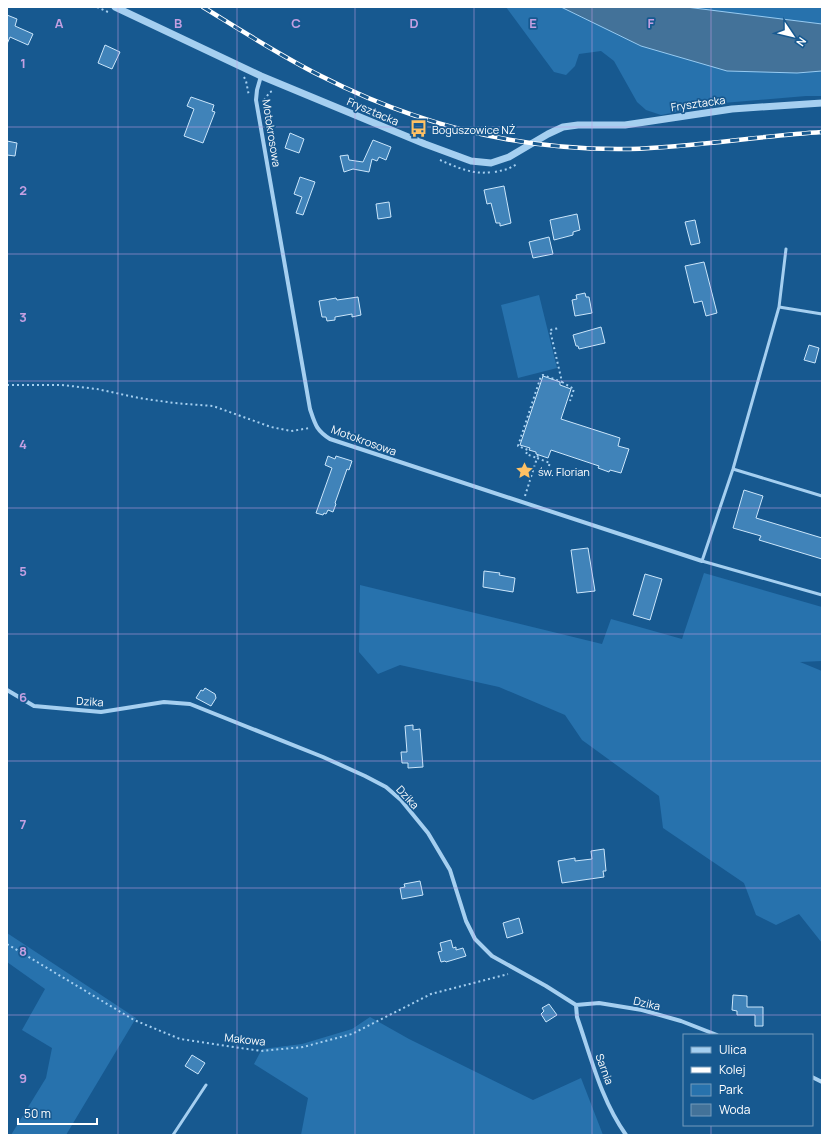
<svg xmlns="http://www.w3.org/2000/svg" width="829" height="1142" font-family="Manrope,sans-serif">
  <rect width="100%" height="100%" fill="#175990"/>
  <path fill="#2772ad" d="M 506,7 L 561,7 L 641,46 L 797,73 L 822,71 L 822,96 L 806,96 L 723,103 L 661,115 L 646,110 L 637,102 L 614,61 L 601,51 L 579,54 L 575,66 L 566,75 L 554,72 Z
    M 686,7 L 822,7 L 822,24 L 688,8 Z
    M 539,295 L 557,368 L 518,378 L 501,305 Z
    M 704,573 L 822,607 L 822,661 L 800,662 L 822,671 L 822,943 L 799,914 L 776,925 L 756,915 L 744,883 L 663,828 L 659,796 L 582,740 L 565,715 L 499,687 L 400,665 L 378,674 L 359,652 L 360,585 L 602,644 L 611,619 L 682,639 Z
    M 7,933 L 136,1018 L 66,1135 L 11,1135 L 46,1078 L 52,1048 L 22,1030 L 45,989 L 7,962 Z
    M 370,1017 L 409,1039 L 533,1100 L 581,1078 L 603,1135 L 301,1135 L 308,1098 L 254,1064 L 262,1049 L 302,1044 L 352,1029 Z"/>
  <path fill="#437299" stroke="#97cbf2" d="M 561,7 L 686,7 L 822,24 L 822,71 L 797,73 L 727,71 L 641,46 Z"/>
  <path fill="#4083b9" stroke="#cbe6fb" d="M 7,15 L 17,19 L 15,26 L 33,34 L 28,45 L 10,37 L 7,44 Z
    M 105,45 L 120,52 L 112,69 L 98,63 Z
    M 191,97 L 214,105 L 212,111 L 215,112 L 203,143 L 184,136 L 194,109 L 187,106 Z
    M 290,133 L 304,139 L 299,153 L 285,148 Z
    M 373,140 L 391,147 L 386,160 L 379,157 L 377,161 L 372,159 L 369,172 L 353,169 L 344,172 L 340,156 L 348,155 L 349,160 L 363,162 Z
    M 7,141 L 17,143 L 15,156 L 7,155 Z
    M 300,177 L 315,182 L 303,215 L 296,213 L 302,197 L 294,194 Z
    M 504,186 L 511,223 L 500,226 L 500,223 L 496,223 L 491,203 L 487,204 L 484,190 Z
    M 389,202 L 391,217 L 378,219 L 376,204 Z
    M 577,214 L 580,230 L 573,232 L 573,235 L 554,240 L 550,220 Z
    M 695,220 L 700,243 L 691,245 L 685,222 Z
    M 549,237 L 553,254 L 533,258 L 529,242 Z
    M 704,262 L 717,313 L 706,316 L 702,301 L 694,303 L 685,266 Z
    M 585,293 L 586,297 L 589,297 L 592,313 L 575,316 L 572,300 L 577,299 L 576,295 Z
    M 358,297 L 361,315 L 352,317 L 352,314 L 335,317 L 335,320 L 327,321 L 326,317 L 322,317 L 319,301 L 336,298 L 337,300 Z
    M 601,327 L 605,343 L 579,349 L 578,346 L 576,346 L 573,335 Z
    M 809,345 L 819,348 L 815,363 L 804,360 Z
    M 543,376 L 560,382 L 560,385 L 571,389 L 561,419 L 620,438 L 618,446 L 629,449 L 621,473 L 610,470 L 609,472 L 598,468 L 599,466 L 551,450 L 548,458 L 536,454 L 536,452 L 529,450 L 530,448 L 520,445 Z
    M 328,456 L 335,459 L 336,456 L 352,461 L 349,470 L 347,469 L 335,503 L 336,504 L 333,512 L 328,510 L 326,514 L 324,513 L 323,515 L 316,513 L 332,468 L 325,465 Z
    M 744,490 L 763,496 L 756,518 L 822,538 L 822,559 L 759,540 L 761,536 L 733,528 Z
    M 588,548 L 595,591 L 577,593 L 571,550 Z
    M 484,571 L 500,573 L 499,575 L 515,578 L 513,592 L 483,587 Z
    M 645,574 L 662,579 L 650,620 L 633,615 Z
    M 205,688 L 215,694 L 216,698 L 211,706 L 196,698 L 201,690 L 203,691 Z
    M 413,725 L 413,730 L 420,729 L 423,767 L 408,768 L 408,763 L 402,763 L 401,752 L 407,752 L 405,726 Z
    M 604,849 L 606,871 L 603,871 L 604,877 L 562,883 L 558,861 L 575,858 L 575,861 L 592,859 L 591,851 Z
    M 420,881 L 423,895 L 402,899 L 400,888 L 405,887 L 404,884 Z
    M 519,918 L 523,933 L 507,938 L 503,923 Z
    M 451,940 L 453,948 L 456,947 L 456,950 L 463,948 L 466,956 L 446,962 L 445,961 L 441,962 L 438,952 L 442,951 L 440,943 Z
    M 733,995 L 747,996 L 747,1007 L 763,1007 L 763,1026 L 755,1026 L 755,1015 L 737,1015 L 737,1011 L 732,1010 Z
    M 549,1004 L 557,1015 L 546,1022 L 541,1014 L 544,1011 L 542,1008 Z
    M 192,1055 L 205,1063 L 198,1074 L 185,1066 Z"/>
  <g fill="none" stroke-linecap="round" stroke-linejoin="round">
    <path stroke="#a5cff0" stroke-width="2" stroke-dasharray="2 3" stroke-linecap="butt" d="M 97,7 L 108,12
      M 244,77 L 246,81 L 249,96
      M 264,100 L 270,92 L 273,91
      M 440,160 C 456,167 473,175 491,172
      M 495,172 L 508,169 L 517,164
      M 562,382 L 574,389 L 570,401
      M 7,385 L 62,385 L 97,389 L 139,398 L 174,403 L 213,406 L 271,427 L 291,431 L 310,428
      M 538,455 L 537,458 L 526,454 L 528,450 L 518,446 L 541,376 L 543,375 L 562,382 L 550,330 L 559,328
      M 525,496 L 537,458 L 550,463 L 547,471
      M 7,944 L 134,1020 L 180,1039 L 261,1051 L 303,1047 L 352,1034 L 431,994 L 508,974"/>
    <path stroke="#a5cff0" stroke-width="3" d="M 786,249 L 779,307 L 733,469 L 702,561 L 822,595
      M 779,307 L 822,314
      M 733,469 L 822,496
      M 173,1135 L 206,1085"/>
    <path stroke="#a5cff0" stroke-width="4" d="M 261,76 L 257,90 L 256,100 L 310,409 C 315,424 316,430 330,439 L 702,561
      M 7,690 L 34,706 L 101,712 L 164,702 L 190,704 L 323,757 L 365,776 L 386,787 L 401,800 L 428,833 L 450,870 L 466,921 L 475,939 L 492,956 L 546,986 L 576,1005 L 599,1003 L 642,1010 L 681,1021 L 717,1035
      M 576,1005 L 577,1017 C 591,1057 601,1100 626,1135
      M 812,1077 L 822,1082"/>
    <path stroke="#a5cff0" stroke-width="7" d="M 115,7 L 261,76 L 425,144 L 471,161 L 491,163 L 509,157 L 548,134 L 563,127 L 578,125 L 625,125 L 732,109 L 822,103"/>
    <defs>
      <path id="rail" d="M 203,7 C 242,31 281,56 321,76 C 417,125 522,151 630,149 C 694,147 758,136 822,132"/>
    </defs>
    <use href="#rail" stroke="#fff" stroke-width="4.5"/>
    <use href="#rail" stroke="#175990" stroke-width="3" stroke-dasharray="9" stroke-linecap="butt"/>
  </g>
  <path fill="none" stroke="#c4a0e2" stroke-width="1" stroke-opacity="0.55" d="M 118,7 L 118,1135M 237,7 L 237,1135M 355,7 L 355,1135M 474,7 L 474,1135M 592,7 L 592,1135M 711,7 L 711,1035M 7,127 L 822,127M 7,254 L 822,254M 7,381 L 822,381M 7,508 L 822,508M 7,634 L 822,634M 7,761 L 822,761M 7,888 L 822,888M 7,1015 L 822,1015M 711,1125 L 711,1135"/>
  <defs>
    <symbol id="bus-bare" viewBox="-9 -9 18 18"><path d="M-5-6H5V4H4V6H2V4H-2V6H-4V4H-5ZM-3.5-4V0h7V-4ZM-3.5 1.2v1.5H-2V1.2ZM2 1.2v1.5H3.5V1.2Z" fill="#ffc164" stroke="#175990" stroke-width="2.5" paint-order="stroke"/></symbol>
    <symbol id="sight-bare" viewBox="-9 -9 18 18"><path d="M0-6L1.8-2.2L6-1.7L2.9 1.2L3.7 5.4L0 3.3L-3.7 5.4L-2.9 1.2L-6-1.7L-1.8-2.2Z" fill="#ffc164" stroke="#175990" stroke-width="2.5" paint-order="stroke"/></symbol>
  </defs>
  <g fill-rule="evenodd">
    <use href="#bus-bare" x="406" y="116" width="25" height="25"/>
    <use href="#sight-bare" x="512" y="458" width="25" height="25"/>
  </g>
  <g text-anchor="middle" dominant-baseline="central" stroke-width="3.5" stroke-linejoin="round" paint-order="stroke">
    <g font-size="11" fill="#fff" stroke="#175990">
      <text transform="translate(698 103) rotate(-8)">Frysztacka</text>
      <text transform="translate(373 111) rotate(23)">Frysztacka</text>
      <text transform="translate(272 133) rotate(81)">Motokrosowa</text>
      <text transform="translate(364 440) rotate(20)">Motokrosowa</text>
      <text transform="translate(90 701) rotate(3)">Dzika</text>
      <text transform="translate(408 797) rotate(47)">Dzika</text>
      <text transform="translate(647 1003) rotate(13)">Dzika</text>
      <text transform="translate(245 1039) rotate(6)">Makowa</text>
      <text transform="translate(605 1069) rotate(70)">Sarnia</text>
    </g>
    <g font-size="11" fill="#fff" stroke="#175990" text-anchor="start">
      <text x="432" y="129">Boguszowice NŻ</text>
      <text x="538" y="471">św. Florian</text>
    </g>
  </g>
  <g font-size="13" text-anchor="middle" font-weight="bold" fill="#c4a0e2" stroke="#175990" stroke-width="3.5" stroke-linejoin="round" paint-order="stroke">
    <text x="59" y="28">A</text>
    <text x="178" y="28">B</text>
    <text x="296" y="28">C</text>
    <text x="414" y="28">D</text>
    <text x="533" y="28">E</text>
    <text x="651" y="28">F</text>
    <text x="23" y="68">1</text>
    <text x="23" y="195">2</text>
    <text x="23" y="322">3</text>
    <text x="23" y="449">4</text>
    <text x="23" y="576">5</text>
    <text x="23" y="702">6</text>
    <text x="23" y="829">7</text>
    <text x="23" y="956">8</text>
    <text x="23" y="1083">9</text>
  </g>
  <rect width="829" height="1142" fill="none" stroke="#ffffff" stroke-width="16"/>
  <rect x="683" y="1034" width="130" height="92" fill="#175990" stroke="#749bbc"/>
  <rect x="691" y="1047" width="20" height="6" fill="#a5cff0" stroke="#749bbc"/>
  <text x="719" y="1054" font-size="12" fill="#ffffff">Ulica</text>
  <rect x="691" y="1067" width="20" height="6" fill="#ffffff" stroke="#749bbc"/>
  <text x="719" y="1074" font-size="12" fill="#ffffff">Kolej</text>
  <rect x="691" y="1084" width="20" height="12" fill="#2772ad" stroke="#749bbc"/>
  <text x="719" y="1094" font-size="12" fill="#ffffff">Park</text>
  <rect x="691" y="1104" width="20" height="12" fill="#437299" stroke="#749bbc"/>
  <text x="719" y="1114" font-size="12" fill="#ffffff">Woda</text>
  <g transform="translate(793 36) rotate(125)" stroke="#175990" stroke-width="3" paint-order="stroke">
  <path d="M0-3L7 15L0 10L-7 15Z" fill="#ffffff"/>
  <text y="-6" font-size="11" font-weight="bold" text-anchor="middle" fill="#ffffff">N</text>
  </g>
  <path d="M18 1118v6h79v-6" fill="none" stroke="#ffffff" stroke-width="2"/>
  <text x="24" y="1118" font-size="12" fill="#ffffff" stroke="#175990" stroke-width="3" paint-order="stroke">50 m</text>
</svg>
